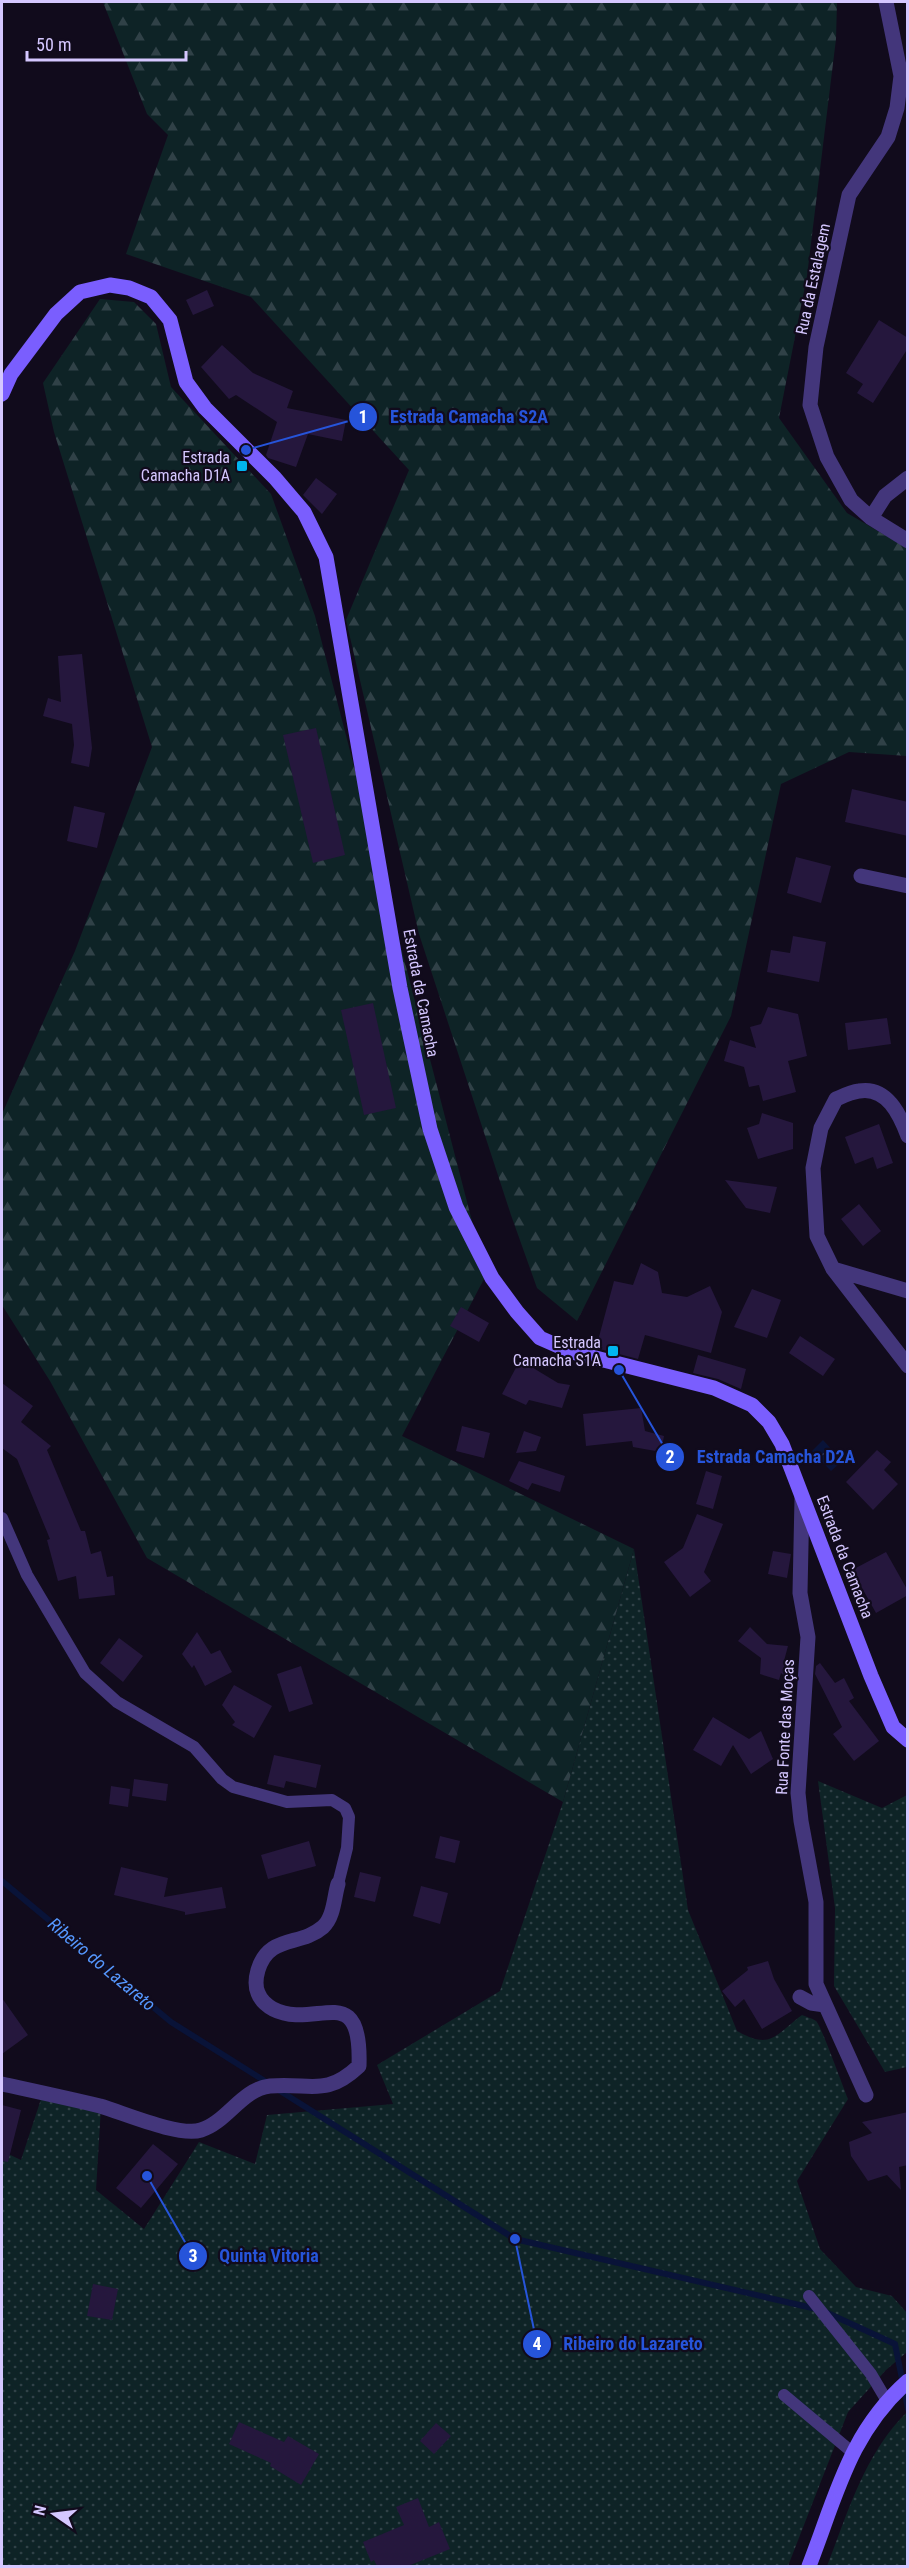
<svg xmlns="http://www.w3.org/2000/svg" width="909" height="2568" font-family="'Roboto Condensed',sans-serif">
  <defs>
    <pattern id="grass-dots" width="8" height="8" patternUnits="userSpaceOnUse" patternTransform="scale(1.5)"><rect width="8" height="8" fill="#0e2326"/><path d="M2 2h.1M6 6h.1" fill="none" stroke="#304147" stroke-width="1.8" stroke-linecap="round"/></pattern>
    <pattern id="forest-firs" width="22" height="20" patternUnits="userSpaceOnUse" patternTransform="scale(1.5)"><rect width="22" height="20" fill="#0e2326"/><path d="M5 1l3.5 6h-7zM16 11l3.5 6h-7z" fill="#304147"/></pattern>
    <pattern id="water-ripples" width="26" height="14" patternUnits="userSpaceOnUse" patternTransform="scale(1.5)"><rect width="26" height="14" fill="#091338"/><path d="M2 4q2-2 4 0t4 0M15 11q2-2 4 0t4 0" fill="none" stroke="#2c3456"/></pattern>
  </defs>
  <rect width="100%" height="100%" fill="#110b1c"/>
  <path fill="url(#grass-dots)" d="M 634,1549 L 688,1910 L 737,2031 C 771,2050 774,2036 802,2015 C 806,2017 812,2018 816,2021 C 821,2025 843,2087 848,2099 L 797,2181 L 820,2249 L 856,2287 L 892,2296 L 907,2313 L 907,2352 L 886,2370 L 848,2412 L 788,2566 L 2,2566 L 2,2151 L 21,2160 L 43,2093 L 101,2107 L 96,2190 L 144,2229 L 199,2142 L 255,2164 L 267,2115 L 393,2104 L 377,2065 L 500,1991 L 563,1802 Z
    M 818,1781 L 882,1808 L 907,1795 L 907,2067 L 885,2072 L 834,1986 L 835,1908 Z
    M 907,2412 L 907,2566 L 827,2566 C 848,2512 865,2453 907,2412 Z"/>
  <path fill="url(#forest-firs)" d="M 103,2 L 837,2 L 836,39 L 807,276 L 779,418 L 847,513 L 907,548 L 907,756 L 849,752 L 781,784 L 731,1016 L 577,1321 L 537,1288 L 511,1215 L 419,934 L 346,620 L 409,470 L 251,297 L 126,254 L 168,135 L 147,114 Z
    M 100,299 L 134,302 L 156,324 L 171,387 L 271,494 L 315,616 L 486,1275 L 402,1436 L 634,1549 L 563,1802 L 147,1558 L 50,1381 L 2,1305 L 2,1114 L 75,951 L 152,747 L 54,432 L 43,383 Z"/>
  <path fill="url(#water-ripples)" d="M 823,1440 L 842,1461 L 831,1471 L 812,1451 Z"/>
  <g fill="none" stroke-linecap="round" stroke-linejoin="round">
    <path stroke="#091338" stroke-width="6" d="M 2,1881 L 171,2022 L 268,2083
      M 277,2089 L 515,2239 L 821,2310 L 895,2344 L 908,2409"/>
  </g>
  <path fill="#25173d" d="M 207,290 L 214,306 L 193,315 L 186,300 Z
    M 879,320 L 908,338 L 908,348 L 873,403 L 857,393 L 863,384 L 846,373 Z
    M 222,345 L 253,373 L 293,391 L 287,408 L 346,420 L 342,441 L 308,434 L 296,467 L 268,458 L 266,455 L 277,422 L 236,395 L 229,399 L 201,367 Z
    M 316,478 L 337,494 L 322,514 L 303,495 Z
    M 82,654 L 92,748 L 89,767 L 71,763 L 74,745 L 72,724 L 43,716 L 48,698 L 61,702 L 58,656 Z
    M 316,728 L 345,855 L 313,863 L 283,735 Z
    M 852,789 L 908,802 L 908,836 L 845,822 Z
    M 74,806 L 105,813 L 97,848 L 67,841 Z
    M 796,857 L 831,866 L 821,903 L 787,893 Z
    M 793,936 L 826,942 L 819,982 L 767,972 L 771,950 L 790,953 Z
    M 373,1003 L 396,1108 L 364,1115 L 341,1010 Z
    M 768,1007 L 798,1014 L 807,1056 L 788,1061 L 796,1092 L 763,1101 L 759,1085 L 749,1087 L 744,1067 L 724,1061 L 730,1040 L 756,1048 L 750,1027 L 761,1024 Z
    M 887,1018 L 891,1044 L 848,1050 L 845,1023 Z
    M 762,1113 L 793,1123 L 793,1149 L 758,1159 L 747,1128 L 759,1124 Z
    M 879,1124 L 893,1163 L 877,1169 L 873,1157 L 855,1164 L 845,1137 Z
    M 725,1180 L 777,1187 L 770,1213 L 746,1208 Z
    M 859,1204 L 881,1231 L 863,1246 L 841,1219 Z
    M 641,1263 L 658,1272 L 662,1293 L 687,1297 L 710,1286 L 722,1312 L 711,1353 L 645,1335 L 638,1359 L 596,1348 L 614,1281 L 633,1285 Z
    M 752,1289 L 781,1300 L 767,1338 L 734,1327 Z
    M 461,1307 L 489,1323 L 479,1342 L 450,1326 Z
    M 800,1336 L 835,1359 L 823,1376 L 789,1353 Z
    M 698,1355 L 746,1369 L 741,1389 L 718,1379 L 693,1373 Z
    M 520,1360 L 558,1383 L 570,1385 L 562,1408 L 529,1400 L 526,1405 L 502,1394 Z
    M 2,1383 L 33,1406 L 21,1422 L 51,1446 L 47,1450 L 81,1531 L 85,1531 L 91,1554 L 101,1551 L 107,1577 L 113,1576 L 115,1595 L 79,1599 L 76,1576 L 58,1581 L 47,1540 L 50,1539 L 17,1459 L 2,1448 Z
    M 641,1408 L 645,1431 L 664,1436 L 661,1452 L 633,1447 L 632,1441 L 586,1446 L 583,1414 Z
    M 462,1426 L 490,1433 L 484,1458 L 456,1451 Z
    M 524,1431 L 541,1437 L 536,1451 L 516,1453 Z
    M 877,1450 L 891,1462 L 884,1470 L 898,1484 L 873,1510 L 846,1482 Z
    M 519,1461 L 565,1476 L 560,1492 L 532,1483 L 528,1490 L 509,1481 Z
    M 706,1471 L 722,1476 L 713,1509 L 696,1504 Z
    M 697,1514 L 723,1524 L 704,1572 L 711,1581 L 690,1597 L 664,1562 L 683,1548 Z
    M 773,1551 L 791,1554 L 787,1578 L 768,1574 Z
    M 886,1552 L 908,1591 L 908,1595 L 876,1613 L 852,1570 Z
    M 750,1627 L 767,1644 L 788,1646 L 784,1661 L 794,1670 L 787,1678 L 781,1673 L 779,1680 L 760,1674 L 761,1658 L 738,1641 Z
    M 197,1632 L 211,1654 L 220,1650 L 232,1672 L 205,1686 L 194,1665 L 192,1668 L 182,1654 Z
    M 119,1638 L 143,1656 L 123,1682 L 100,1663 Z
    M 820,1663 L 835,1683 L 844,1678 L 854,1698 L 849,1701 L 879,1741 L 854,1761 L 833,1734 L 842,1727 L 815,1674 L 816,1666 Z
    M 301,1666 L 313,1704 L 289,1712 L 277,1674 Z
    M 234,1685 L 272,1706 L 254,1738 L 232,1725 L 235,1722 L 222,1705 Z
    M 713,1717 L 749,1739 L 761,1731 L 773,1759 L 751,1774 L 733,1745 L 721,1766 L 693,1750 Z
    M 274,1755 L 321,1765 L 316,1788 L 286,1781 L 284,1788 L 267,1784 Z
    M 134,1779 L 168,1784 L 166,1801 L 132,1796 Z
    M 111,1786 L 130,1789 L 128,1807 L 109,1804 Z
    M 440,1836 L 460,1841 L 455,1863 L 435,1858 Z
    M 309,1841 L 316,1866 L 268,1879 L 261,1855 Z
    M 121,1867 L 168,1878 L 164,1897 L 222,1887 L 226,1908 L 185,1915 L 185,1912 L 114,1895 Z
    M 360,1872 L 381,1877 L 375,1902 L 354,1897 Z
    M 421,1886 L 448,1893 L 440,1924 L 413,1916 Z
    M 768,1961 L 774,1979 L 792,2011 L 762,2029 L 744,1999 L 735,2007 L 722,1991 L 748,1970 L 747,1967 Z
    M 2,1998 L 28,2035 L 2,2054 Z
    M 2,2105 L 21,2110 L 8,2162 L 2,2161 Z
    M 908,2112 L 908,2165 L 899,2167 L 901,2190 L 887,2175 L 868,2181 L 851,2156 L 849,2142 L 872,2133 L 862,2122 Z
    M 153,2144 L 178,2164 L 141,2208 L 116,2188 Z
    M 93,2284 L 118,2289 L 112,2320 L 87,2316 Z
    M 239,2422 L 284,2442 L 288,2436 L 319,2454 L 301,2485 L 270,2466 L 271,2463 L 229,2444 Z
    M 436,2423 L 451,2436 L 434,2454 L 420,2441 Z
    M 418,2498 L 429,2527 L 439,2522 L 450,2549 L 408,2566 L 377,2566 L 374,2560 L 371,2562 L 363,2542 L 404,2525 L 396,2507 Z"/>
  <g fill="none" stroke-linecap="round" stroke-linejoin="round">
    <path stroke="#43367b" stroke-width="12" d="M 2,1518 L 27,1575 L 85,1673 L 117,1702 L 194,1747 L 222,1779 L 233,1787 L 287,1802 L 332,1800 L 345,1808 L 349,1817 L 347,1848 L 338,1884
      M 809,2296 L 871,2374 L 887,2401
      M 784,2395 L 852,2452"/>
    <path stroke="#43367b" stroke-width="15" d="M 886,2 L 901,76 L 897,108 L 888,137 L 849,195 L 816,347 L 810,405 L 827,457 L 851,500 L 871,518 L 908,541
      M 871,518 L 885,496 L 908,478
      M 861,876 L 908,886
      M 908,1136 C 900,1115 887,1086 859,1091 C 851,1092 843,1096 836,1099 L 821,1128 L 813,1168 L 817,1236 L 833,1269 L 908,1366
      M 833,1269 L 908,1291
      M 802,1498 L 800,1593 L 808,1637 L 798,1793 L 801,1821 L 816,1902 L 816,1984 L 866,2095
      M 800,1997 L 811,2003 L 825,2005
      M 2,2084 C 34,2091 67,2098 100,2106 C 124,2113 179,2137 201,2130 C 227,2122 242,2089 270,2086 C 310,2082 325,2098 359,2066 C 362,1977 316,2031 273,2009 C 266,2005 261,2001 258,1993 C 255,1986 256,1977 258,1970 C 269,1934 300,1947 323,1927 C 334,1917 334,1897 338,1884"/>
    <path stroke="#7a5efe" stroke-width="15" d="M 2,394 L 11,374 L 56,314 L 80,292 L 110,285 L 129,288 L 151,297 L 170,320 L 186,382 L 205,408 L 275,478 L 304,512 L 326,557 L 400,988 L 430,1129 L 456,1207 L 492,1278 L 517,1312 L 540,1338 L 572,1352 L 714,1388 L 752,1405 L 769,1422 L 782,1444 L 871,1676 L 893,1727 L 908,1740
      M 809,2566 C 836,2497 849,2433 908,2381"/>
  </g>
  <g fill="#01b5f0" stroke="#110b1c" stroke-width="2">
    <rect x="236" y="460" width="12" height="12" rx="3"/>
    <rect x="607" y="1345" width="12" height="12" rx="3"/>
  </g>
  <g text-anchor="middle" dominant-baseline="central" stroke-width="4.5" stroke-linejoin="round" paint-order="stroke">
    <g font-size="16" fill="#d5c7ff" stroke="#110b1c">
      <text transform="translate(813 279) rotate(-78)">Rua da Estalagem</text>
      <text transform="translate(421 993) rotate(79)">Estrada da Camacha</text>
      <text transform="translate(845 1557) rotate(69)">Estrada da Camacha</text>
      <text transform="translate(785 1727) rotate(-87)">Rua Fonte das Moças</text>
    </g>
    <g font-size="16" fill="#d5c7ff" stroke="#110b1c" text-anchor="end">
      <text x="230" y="457">Estrada<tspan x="230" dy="18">Camacha D1A</tspan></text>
      <text x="601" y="1342">Estrada<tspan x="601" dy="18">Camacha S1A</tspan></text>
    </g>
    <g font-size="18" font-style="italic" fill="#5597fe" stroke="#110b1c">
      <text transform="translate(102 1964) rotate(40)">Ribeiro do Lazareto</text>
    </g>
  </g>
  <path fill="none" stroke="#2654da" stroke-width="2" d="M246 450L363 417M619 1370L670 1457M147 2176L193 2256M515 2239L537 2344"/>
  <g fill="#2654da" stroke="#110b1c" stroke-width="2">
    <circle cx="246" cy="450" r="6"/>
    <circle cx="619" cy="1370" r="6"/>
    <circle cx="147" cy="2176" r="6"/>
    <circle cx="515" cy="2239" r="6"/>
    <circle cx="363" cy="417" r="15"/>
    <circle cx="670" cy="1457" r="15"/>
    <circle cx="193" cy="2256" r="15"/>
    <circle cx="537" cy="2344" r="15"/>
  </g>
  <g font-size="18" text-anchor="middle" font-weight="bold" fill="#fff">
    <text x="363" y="423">1</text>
    <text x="670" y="1463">2</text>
    <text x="193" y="2262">3</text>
    <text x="537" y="2350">4</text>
  </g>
  <g font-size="18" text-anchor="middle" font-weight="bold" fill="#2654da" stroke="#110b1c" stroke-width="4.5" stroke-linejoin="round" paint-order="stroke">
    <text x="469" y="423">Estrada Camacha S2A</text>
    <text x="776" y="1463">Estrada Camacha D2A</text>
    <text x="269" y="2262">Quinta Vitoria</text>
    <text x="633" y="2350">Ribeiro do Lazareto</text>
  </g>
  <rect width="909" height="2568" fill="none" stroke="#d5c7ff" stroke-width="6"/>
  <g transform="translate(54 2514) rotate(284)" stroke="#110b1c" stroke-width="4.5" paint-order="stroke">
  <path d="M0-4.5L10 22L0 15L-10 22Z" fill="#d5c7ff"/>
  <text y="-9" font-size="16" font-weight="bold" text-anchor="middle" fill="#d5c7ff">N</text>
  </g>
  <path d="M27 51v9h159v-9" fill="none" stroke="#d5c7ff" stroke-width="3"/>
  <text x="36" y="51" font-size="18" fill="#d5c7ff" stroke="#110b1c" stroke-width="4.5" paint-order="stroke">50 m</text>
</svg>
